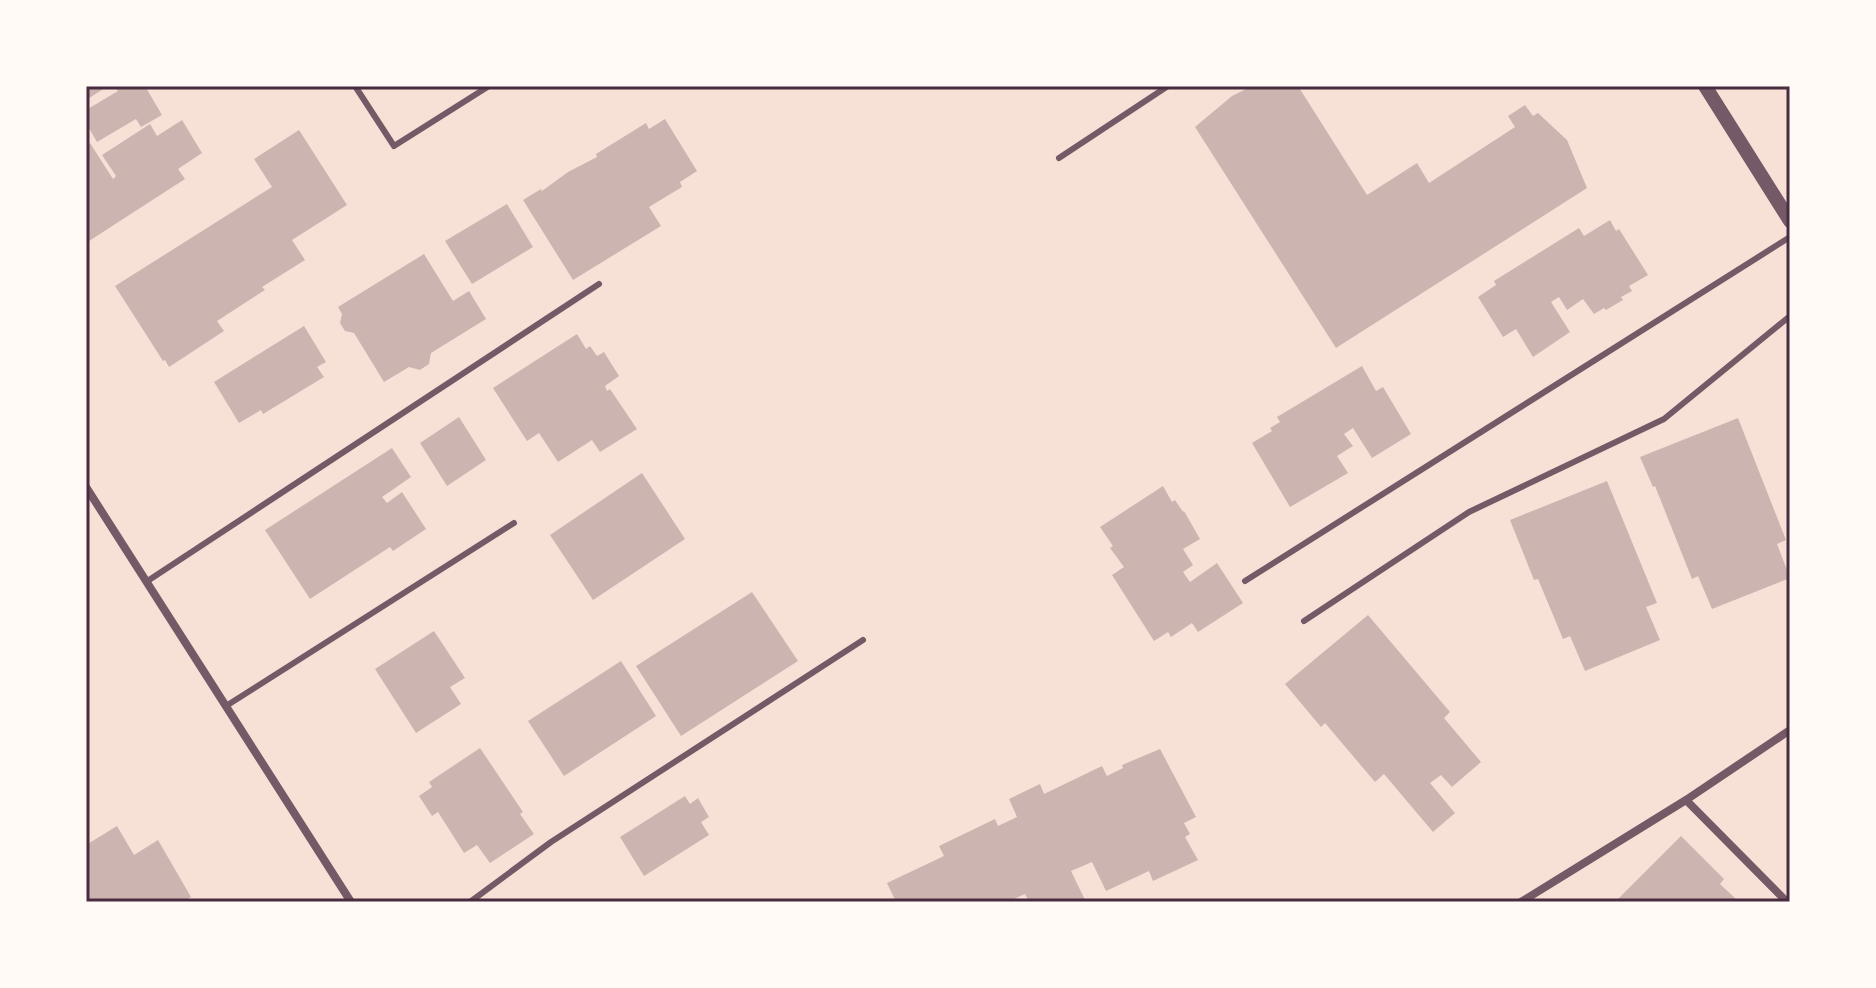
<svg xmlns="http://www.w3.org/2000/svg" width="1876" height="988" font-family="'PT Sans',sans-serif">
  <rect width="100%" height="100%" fill="#f7e1d7"/>
  <path fill="#ccb4b1" d="M 86,86 L 108,86 L 86,100 Z
    M 114,86 L 145,86 L 162,115 L 141,127 L 136,119 L 97,142 L 86,123 L 86,110 L 118,91 Z
    M 1252,86 L 1298,86 L 1367,195 L 1417,163 L 1429,183 L 1515,127 L 1508,116 L 1525,105 L 1533,116 L 1538,113 L 1567,140 L 1587,188 L 1336,348 L 1195,127 L 1232,96 Z
    M 665,119 L 697,171 L 680,182 L 682,187 L 649,207 L 661,226 L 573,280 L 523,200 L 541,189 L 542,191 L 568,172 L 597,157 L 596,154 L 646,123 L 649,129 Z
    M 182,120 L 202,153 L 178,169 L 185,179 L 86,243 L 86,140 L 89,144 L 90,143 L 113,179 L 116,176 L 102,155 L 150,124 L 157,136 Z
    M 299,130 L 347,205 L 292,240 L 305,260 L 262,287 L 265,290 L 217,321 L 224,331 L 169,367 L 165,360 L 163,361 L 115,286 L 272,187 L 254,159 Z
    M 507,204 L 533,247 L 472,284 L 445,241 Z
    M 1610,220 L 1616,231 L 1619,229 L 1648,275 L 1629,286 L 1632,291 L 1621,297 L 1623,300 L 1606,310 L 1604,308 L 1594,314 L 1583,299 L 1567,310 L 1559,297 L 1551,302 L 1570,332 L 1533,357 L 1516,329 L 1503,337 L 1478,297 L 1496,285 L 1494,281 L 1579,228 L 1584,236 Z
    M 424,254 L 453,301 L 469,291 L 486,319 L 431,353 L 429,364 L 420,370 L 409,367 L 384,382 L 354,333 L 345,331 L 340,323 L 342,314 L 338,307 Z
    M 304,326 L 326,362 L 317,367 L 324,377 L 263,414 L 261,410 L 239,423 L 214,382 Z
    M 577,334 L 586,349 L 590,346 L 597,356 L 604,352 L 619,376 L 605,386 L 607,391 L 610,389 L 637,429 L 600,452 L 592,440 L 558,462 L 539,433 L 527,441 L 493,388 Z
    M 1362,366 L 1376,391 L 1383,387 L 1411,434 L 1372,458 L 1353,428 L 1344,434 L 1353,446 L 1337,456 L 1348,473 L 1290,507 L 1252,443 L 1272,431 L 1270,428 L 1280,422 L 1277,417 Z
    M 459,417 L 486,460 L 447,486 L 420,443 Z
    M 1738,418 L 1786,540 L 1777,544 L 1790,578 L 1712,609 L 1698,576 L 1692,579 L 1655,486 L 1653,487 L 1640,457 Z
    M 392,448 L 411,477 L 382,497 L 387,503 L 402,492 L 426,529 L 393,551 L 390,547 L 310,599 L 265,530 Z
    M 642,473 L 685,539 L 593,600 L 550,535 Z
    M 1607,481 L 1657,603 L 1646,607 L 1660,640 L 1585,671 L 1570,636 L 1563,639 L 1538,579 L 1534,580 L 1510,520 Z
    M 1163,486 L 1172,502 L 1175,500 L 1183,512 L 1184,511 L 1200,539 L 1183,549 L 1193,565 L 1183,572 L 1190,582 L 1217,563 L 1243,603 L 1198,632 L 1192,623 L 1171,637 L 1168,632 L 1154,641 L 1112,575 L 1124,567 L 1110,548 L 1113,546 L 1100,527 Z
    M 752,592 L 798,661 L 681,736 L 636,666 Z
    M 1368,615 L 1450,712 L 1444,718 L 1481,762 L 1452,787 L 1441,775 L 1430,783 L 1455,813 L 1433,832 L 1384,774 L 1375,782 L 1325,723 L 1321,727 L 1285,684 Z
    M 434,631 L 465,678 L 450,687 L 461,704 L 416,733 L 375,669 Z
    M 621,661 L 656,716 L 564,776 L 528,721 Z
    M 480,748 L 523,812 L 520,814 L 534,834 L 490,863 L 477,845 L 464,853 L 438,812 L 432,816 L 419,796 L 432,787 L 429,782 Z
    M 1160,749 L 1196,817 L 1184,823 L 1190,834 L 1185,837 L 1198,860 L 1153,881 L 1149,871 L 1106,891 L 1092,862 L 1071,871 L 1086,902 L 1029,902 L 1025,894 L 1014,899 L 1015,902 L 896,902 L 887,883 L 944,856 L 939,846 L 995,819 L 998,826 L 1017,817 L 1009,799 L 1040,784 L 1044,794 L 1102,766 L 1107,776 L 1123,768 L 1122,765 Z
    M 685,796 L 690,804 L 698,798 L 709,817 L 701,822 L 709,835 L 644,876 L 620,837 Z
    M 117,826 L 134,855 L 158,840 L 191,897 L 182,902 L 86,902 L 86,845 Z
    M 1681,836 L 1724,879 L 1720,884 L 1739,902 L 1621,902 L 1618,899 Z"/>
  <g fill="none" stroke-linecap="round" stroke-linejoin="round">
    <path stroke="#755966" stroke-width="6" d="M 355,86 L 394,146 L 489,86
      M 1059,158 L 1168,86
      M 1245,581 L 1790,237
      M 146,582 L 599,284
      M 1304,621 L 1469,512 L 1664,419 L 1790,316
      M 226,706 L 514,523
      M 470,902 L 551,842 L 863,640"/>
    <path stroke="#755966" stroke-width="8" d="M 86,487 L 351,902
      M 1686,800 L 1787,902
      M 1521,902 L 1686,800 L 1790,730"/>
    <path stroke="#755966" stroke-width="14" d="M 1705,86 L 1790,221"/>
  </g>
  <rect width="1876" height="988" fill="none" stroke="#fffaf5" stroke-width="176"/>
  <rect x="88" y="88" width="1700" height="812" fill="none" stroke="#4a2c40" stroke-width="3"/>
</svg>
